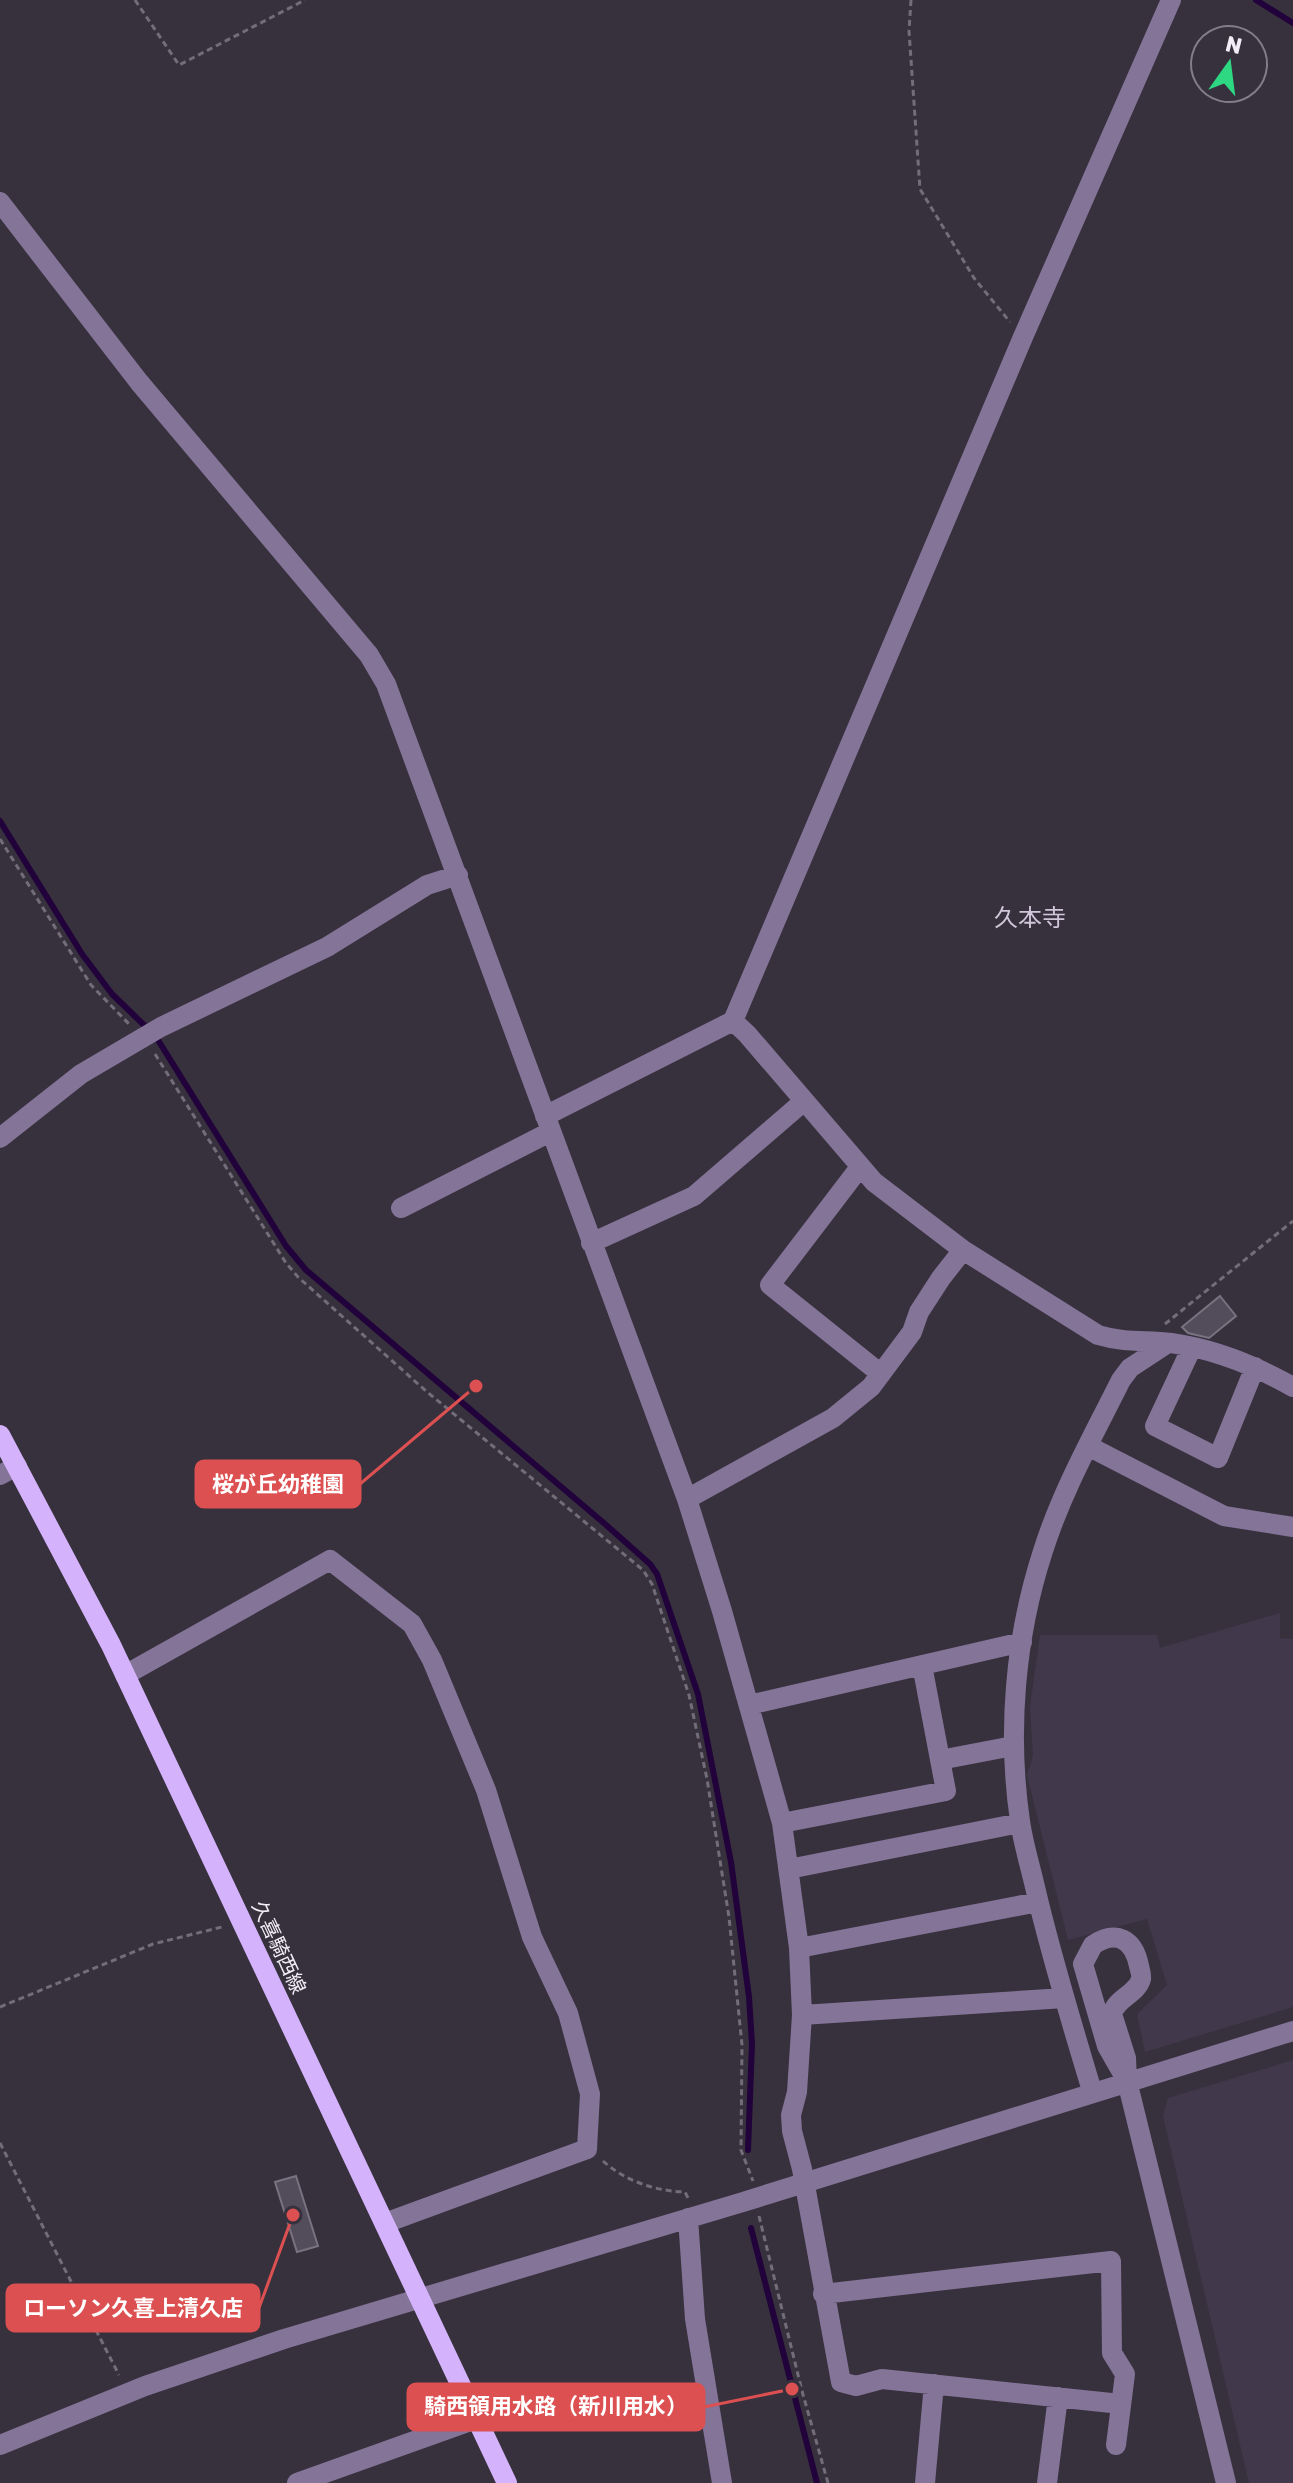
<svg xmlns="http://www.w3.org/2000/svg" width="1293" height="2483" font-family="Rubik,'Noto Sans JP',sans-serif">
  <rect width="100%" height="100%" fill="#37313e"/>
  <path fill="#41384c" d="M 1280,1613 L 1280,1638 L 1293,1639 L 1293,2007 L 1145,2052 L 1137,2014 L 1167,1985 L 1147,1919 L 1068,1940 L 1027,1775 L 1033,1756 L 1030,1706 L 1040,1635 L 1157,1635 L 1160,1648 Z
    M 1293,2060 L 1293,2483 L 1249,2483 L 1163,2116 L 1168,2098 Z"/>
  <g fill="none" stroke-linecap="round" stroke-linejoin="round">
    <path stroke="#22023a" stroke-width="6" d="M 1256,0 L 1293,23
      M 0,821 L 82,954 L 112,994 L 145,1026
      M 158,1040 L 286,1246 L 306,1270 L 605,1524 L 650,1564 L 657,1574 L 698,1694 L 731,1862 L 749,1997 L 752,2044 L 748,2150
      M 751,2228 L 817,2483"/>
  </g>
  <path fill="#524c5b" stroke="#787281" stroke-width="2" d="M 1220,1296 L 1236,1316 L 1209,1338 L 1188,1333 L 1182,1327 Z
    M 296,2176 L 318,2246 L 297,2252 L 275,2182 Z"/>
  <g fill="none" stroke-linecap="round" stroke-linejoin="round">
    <path stroke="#736d79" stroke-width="3" stroke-dasharray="6 4" stroke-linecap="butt" d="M 135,0 L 179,65 L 305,0
      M 911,0 L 909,31 L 920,189 L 974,278 L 1010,322
      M 0,839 L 91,985 L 129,1024
      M 155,1054 L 286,1263 L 298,1277 L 426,1391 L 643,1570 L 652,1584 L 689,1695 L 707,1779 L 729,1917 L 742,2045 L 741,2150 L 753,2181
      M 1165,1324 L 1293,1221
      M 0,2007 L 153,1944 L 222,1927
      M 0,2143 L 119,2375
      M 603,2161 C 625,2181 655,2191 685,2192 L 688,2198
      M 759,2216 L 802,2391 L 828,2483"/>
    <path stroke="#847498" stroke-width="20" d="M 0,202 L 139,382 L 369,655 L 386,684 L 687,1499 L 722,1611 L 782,1823 L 799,1948 L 802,2015 L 797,2092 L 791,2115 L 792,2131 L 802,2169 L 841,2382 L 856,2386 L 882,2379 L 1121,2404
      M 733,1021 L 747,1034 L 874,1182 L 963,1250 L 1098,1335 C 1125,1343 1145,1340 1171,1343 C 1214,1349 1256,1366 1293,1387
      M 545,1116 L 733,1021 L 1023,337 L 1171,0
      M 0,1138 L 81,1074 L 161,1027 L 327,947 L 427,885 L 458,875
      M 860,1167 L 770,1285 L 881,1374
      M 401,1208 L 550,1132
      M 591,1243 L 694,1196 L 803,1102
      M 1192,1347 L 1155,1426 L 1218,1458 L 1255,1367
      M 1088,1446 L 1224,1516 L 1293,1527
      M 0,1475 L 17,1466
      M 687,1499 L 833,1418 L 871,1387 L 912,1332 L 919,1312 L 941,1278 L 963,1250
      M 125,1675 L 330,1560 L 412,1624 L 432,1660 L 486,1790 L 532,1937 L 568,2013 L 590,2094 L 587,2149 L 385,2223
      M 749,1705 L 1022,1642
      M 940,1760 L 1013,1746
      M 782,1823 L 946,1791 L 922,1665
      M 789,1869 L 1020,1823
      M 799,1948 L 1038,1902
      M 802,2015 L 1064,1998
      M 1127,2081 L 1107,2046 L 1083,1964 L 1093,1945 C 1117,1929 1134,1940 1139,1966 C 1140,1970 1142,1976 1141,1979 C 1137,1994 1116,1998 1112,2014 L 1126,2058 L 1127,2081 L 1226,2483
      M 1092,2091 C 1072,2024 1051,1956 1035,1887 C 1030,1865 1023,1843 1020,1821 C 1007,1732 1015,1637 1043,1551 C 1062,1491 1093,1436 1121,1380 L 1130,1368 L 1168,1343
      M 688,2218 L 695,2319 L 722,2483
      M 823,2294 L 1111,2261 L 1112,2353 L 1125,2374 L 1116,2445
      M 0,2445 L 145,2386 L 284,2339 L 743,2202 L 1293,2031
      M 297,2483 L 476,2419
      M 925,2483 L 934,2384
      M 1047,2483 L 1058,2397"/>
    <path stroke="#d5b3fc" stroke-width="20" d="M 0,1435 L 111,1645 L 507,2483"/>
  </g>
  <g text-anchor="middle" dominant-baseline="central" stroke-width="6" stroke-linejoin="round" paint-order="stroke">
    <g font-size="20" fill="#f2eef7" stroke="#37313e">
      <text transform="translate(279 1947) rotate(65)">久喜騎西線</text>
    </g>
    <g font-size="24" fill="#cfc7d9" stroke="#37313e">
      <text x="1030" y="918">久本寺</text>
    </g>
  </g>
  <path fill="none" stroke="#dc5051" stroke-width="3" d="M476 1386L360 1484M293 2215L259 2308M792 2389L704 2407"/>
  <g fill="#dc5051" stroke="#37313e" stroke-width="3">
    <circle cx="476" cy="1386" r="8"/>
    <circle cx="293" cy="2215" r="8"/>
    <circle cx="792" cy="2389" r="8"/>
  </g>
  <g fill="#dc5051" stroke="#dc5051" stroke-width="3">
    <rect x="196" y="1461" width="164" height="46" rx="8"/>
    <rect x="7" y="2285" width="252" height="46" rx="8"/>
    <rect x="408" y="2384" width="296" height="46" rx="8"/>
  </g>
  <g font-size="22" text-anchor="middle" font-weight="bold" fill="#fff">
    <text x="278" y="1492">桜が丘幼稚園</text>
    <text x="133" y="2316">ローソン久喜上清久店</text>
    <text x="556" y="2414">騎西領用水路（新川用水）</text>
  </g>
  <g transform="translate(1229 64) rotate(14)"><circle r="38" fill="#37313e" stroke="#827d88" stroke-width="2"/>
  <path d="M0-6L14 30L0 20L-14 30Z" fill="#2ed883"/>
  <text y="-12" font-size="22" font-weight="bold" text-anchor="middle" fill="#f2eef7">N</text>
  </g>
</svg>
